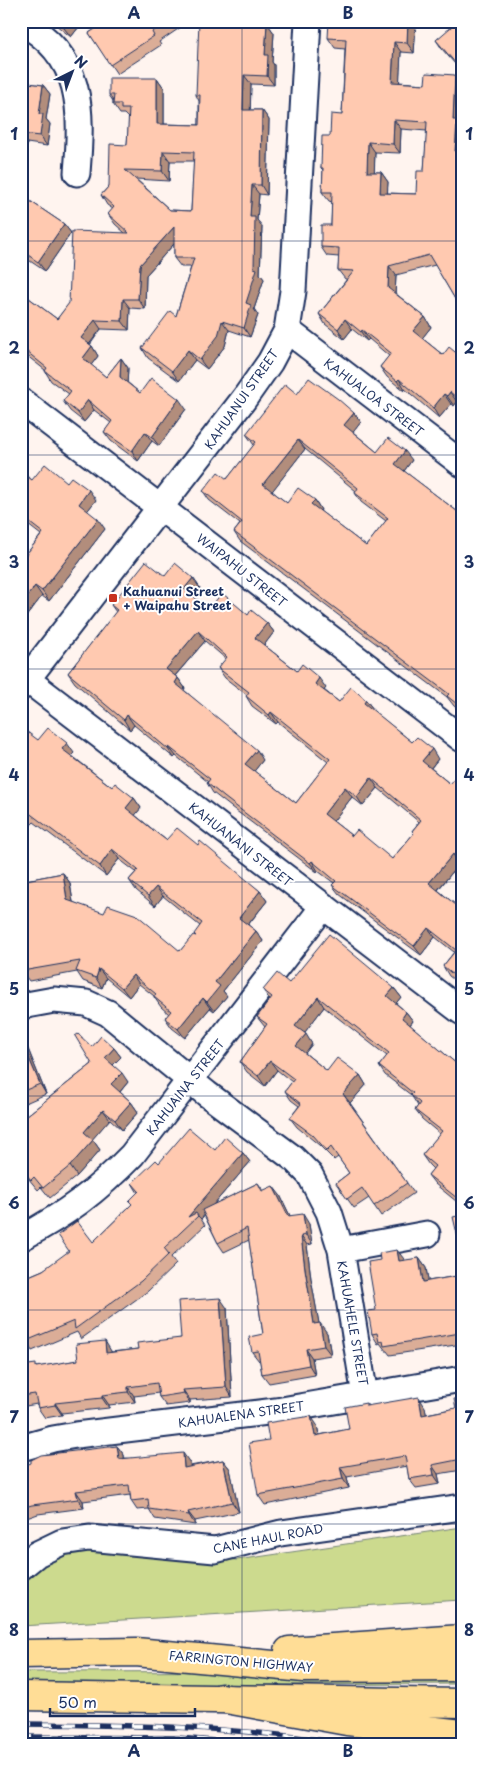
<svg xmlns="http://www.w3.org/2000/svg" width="483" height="1765" font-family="'Playpen Sans',sans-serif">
  <rect width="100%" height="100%" fill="#fff4ef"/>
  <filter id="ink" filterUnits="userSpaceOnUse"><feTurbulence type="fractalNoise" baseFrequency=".02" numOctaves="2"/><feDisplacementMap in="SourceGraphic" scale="10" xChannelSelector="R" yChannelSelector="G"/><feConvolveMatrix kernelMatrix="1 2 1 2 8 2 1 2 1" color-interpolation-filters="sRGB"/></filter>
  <g filter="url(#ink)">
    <path fill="#ccda8e" stroke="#748476" d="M 462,1527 L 462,1600 L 21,1626 L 21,1580 L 39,1562 L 74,1546 L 237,1560 Z
      M 462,1671 L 462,1684 L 21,1686 L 21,1672 Z"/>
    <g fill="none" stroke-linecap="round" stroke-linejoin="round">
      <defs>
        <path id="minor" d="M 21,22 C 84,56 82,110 77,173
          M 287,330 L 462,464
          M 21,401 L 462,739
          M 21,675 L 462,1012
          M 21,687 L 244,399 L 270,362 L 287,330 L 293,291 L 308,21
          M 21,1006 L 54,1000 L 86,1003 L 108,1013 L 207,1094 L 293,1158 L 310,1175 L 329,1212 L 341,1250 L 365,1396
          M 21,1238 C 66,1214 96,1192 132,1155 L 323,907
          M 341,1250 L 427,1234
          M 21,1448 L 53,1439 L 76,1435 L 276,1411 L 462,1379
          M 21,1567 L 37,1554 L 62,1542 L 89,1538 L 215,1550 L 281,1533 L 462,1507"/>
        <path id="major" d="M 289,1651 L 462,1639
          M 21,1654 L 136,1652 L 304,1668 L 462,1667
          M 21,1696 L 462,1703"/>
        <path id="highway" d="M 221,1698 L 347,1721 L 462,1734"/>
      </defs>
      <use href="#minor" stroke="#1b2f5e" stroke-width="29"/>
      <use href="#major" stroke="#1b2f5e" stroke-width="31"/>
      <use href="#highway" stroke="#1b2f5e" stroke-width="31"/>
      <use href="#minor" stroke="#fff" stroke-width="25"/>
      <use href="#major" stroke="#ffdd96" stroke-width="28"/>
      <use href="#highway" stroke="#ffdd96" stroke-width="28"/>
      <defs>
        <path id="rail" d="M 21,1724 C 129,1725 237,1726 344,1744
          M 21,1737 L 178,1738 L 252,1744"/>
      </defs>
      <use href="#rail" stroke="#1b2f5e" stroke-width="5.5"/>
      <use href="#rail" stroke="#fff" stroke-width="4" stroke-dasharray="11" stroke-linecap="butt"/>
    </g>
    <path fill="#dbad97" stroke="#1b2f5e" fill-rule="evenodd" d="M 51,21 L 91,21 L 86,28 L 82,23 L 71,37 Z
      M 107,21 L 190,21 L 159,42 L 161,45 L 117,74 L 89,33 Z
      M 255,21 L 255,23 L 267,23 L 274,33 L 272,62 L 274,65 L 274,85 L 251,84 L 250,110 L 262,110 L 269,120 L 267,195 L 259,194 L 257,220 L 262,226 L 260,274 L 264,279 L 254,309 L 258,315 L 250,337 L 229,330 L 225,346 L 207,369 L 195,360 L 179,381 L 148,358 L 142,348 L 176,316 L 191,267 L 181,267 L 174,258 L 174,244 L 146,275 L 145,309 L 130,308 L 129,330 L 101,329 L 90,345 L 92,346 L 98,356 L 91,365 L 106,377 L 121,358 L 128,368 L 127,382 L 140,393 L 186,409 L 159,446 L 152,441 L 138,461 L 111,441 L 104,432 L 111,423 L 94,410 L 84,422 L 70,411 L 63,401 L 69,394 L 51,381 L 45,371 L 45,370 L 26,355 L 21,362 L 21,292 L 57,319 L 125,233 L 115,224 L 108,214 L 113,209 L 107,205 L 101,195 L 109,186 L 127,145 L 129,119 L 124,114 L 120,114 L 113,104 L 113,101 L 109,95 L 157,78 L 164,88 L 164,124 L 199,125 L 199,101 L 196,95 ZM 170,161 L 194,161 L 191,211 L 170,210 L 136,179 L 169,181 Z
      M 462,21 L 462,72 L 442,49 L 436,40 Z
      M 416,24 L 414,53 L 401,52 L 399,82 L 425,84 L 462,84 L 460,125 L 462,127 L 462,311 L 435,265 L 396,275 L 395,293 L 425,317 L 431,327 L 422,338 L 443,355 L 460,356 L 462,354 L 462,406 L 457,402 L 454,406 L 451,404 L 439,418 L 405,389 L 404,391 L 387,377 L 380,367 L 389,356 L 369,339 L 367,341 L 352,329 L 344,339 L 325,324 L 319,314 L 347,279 L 345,279 L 338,270 L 339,257 L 327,256 L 321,247 L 331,225 L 332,202 L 329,201 L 322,192 L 323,170 L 321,168 L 330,136 L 342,115 L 345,49 L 335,48 L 328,38 ZM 401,129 L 427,131 L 424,171 L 416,194 L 387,193 L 388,182 L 381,172 L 374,172 L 375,152 L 400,153 Z
      M 21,82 L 43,85 L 50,94 L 46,119 L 50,124 L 47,146 L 27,143 L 25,162 L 21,162 Z
      M 21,195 L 64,224 L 71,233 L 45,271 L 21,255 Z
      M 297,394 L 354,413 L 361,422 L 353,432 L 377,452 L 412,460 L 404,471 L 462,515 L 462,712 L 454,706 L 447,697 L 240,541 L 234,532 L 240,524 L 209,500 L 203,491 L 227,479 L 254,445 L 246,434 ZM 305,449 L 356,491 L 355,493 L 361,502 L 386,521 L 366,546 L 320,511 L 321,510 L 315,500 L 287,503 L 272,491 Z
      M 21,472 L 32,480 L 67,482 L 96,500 L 87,511 L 105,529 L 49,601 L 42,596 L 21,623 L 24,557 L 41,535 L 23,521 L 21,523 Z
      M 165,576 L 193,578 L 200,588 L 193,597 L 209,609 L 248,615 L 267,623 L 274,632 L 264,645 L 297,671 L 326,688 L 324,690 L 339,702 L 366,700 L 373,709 L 372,710 L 412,742 L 438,759 L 431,768 L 450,784 L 462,779 L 462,866 L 459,864 L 438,890 L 462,910 L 462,986 L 449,976 L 443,966 L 454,952 L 435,937 L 421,955 L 339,894 L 332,885 L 334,883 L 318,871 L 317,872 L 231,807 L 213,793 L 207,783 L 208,782 L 176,756 L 174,758 L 134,725 L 130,730 L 75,683 L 68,673 L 116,612 L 111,605 ZM 205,641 L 226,659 L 218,668 L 225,678 L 247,695 L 246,696 L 252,706 L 276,724 L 278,722 L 328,762 L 296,803 L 254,771 L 263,760 L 184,690 L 185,688 L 178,678 L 175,676 ZM 378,788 L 419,822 L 412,831 L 414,833 L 392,859 L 352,836 L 333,821 L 352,797 L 363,806 Z
      M 21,737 L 38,740 L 74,753 L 71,755 L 112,787 L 134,798 L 141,808 L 135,815 L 166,840 L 198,845 L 260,891 L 267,901 L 248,925 L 256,931 L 263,941 L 223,991 L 227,996 L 214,1011 L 210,1008 L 185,1038 L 172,1028 L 165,1018 L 169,1014 L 161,1007 L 154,997 L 154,996 L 139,984 L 129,997 L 106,978 L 102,988 L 83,981 L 77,972 L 29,981 L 23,973 L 21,973 L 21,881 L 63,873 L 70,883 L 73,902 L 180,951 L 195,935 L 200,926 L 163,896 L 155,906 L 136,890 L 129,880 L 136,872 L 119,859 L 106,876 L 34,822 L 21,835 Z
      M 289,983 L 394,988 L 401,997 L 396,1003 L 406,1012 L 413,1021 L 410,1025 L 458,1065 L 462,1060 L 462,1206 L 435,1184 L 428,1175 L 433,1169 L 429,1165 L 422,1155 L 440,1134 L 422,1119 L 415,1110 L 418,1106 L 411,1095 L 385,1075 L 379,1066 L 387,1056 L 324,1007 L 304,1033 L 312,1044 L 305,1053 L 327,1071 L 360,1075 L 366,1085 L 350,1103 L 414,1193 L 381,1216 L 369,1198 L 354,1208 L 336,1183 L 349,1173 L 338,1157 L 334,1160 L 319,1145 L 297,1127 L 290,1118 L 299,1106 L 291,1100 L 285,1091 L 292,1082 L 277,1070 L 265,1086 L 247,1072 L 240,1062 L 265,1027 L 257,1017 L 270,1000 L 263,990 Z
      M 21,1040 L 28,1049 L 46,1094 L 21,1105 Z
      M 92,1047 L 114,1048 L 121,1057 L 113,1065 L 128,1082 L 120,1092 L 131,1102 L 138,1112 L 122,1130 L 110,1119 L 92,1139 L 100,1150 L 77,1176 L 50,1198 L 41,1187 L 38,1190 L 28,1178 L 21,1183 L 21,1120 L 92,1064 Z
      M 215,1150 L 243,1153 L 250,1162 L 213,1205 L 258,1183 L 263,1190 L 280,1195 L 290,1216 L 309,1224 L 312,1244 L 307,1245 L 311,1279 L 319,1324 L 327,1333 L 331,1355 L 312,1358 L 315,1375 L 269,1383 L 262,1374 L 260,1361 L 259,1361 L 252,1352 L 263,1334 L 249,1240 L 224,1252 L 218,1243 L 204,1215 L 201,1219 L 205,1225 L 171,1257 L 176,1264 L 148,1291 L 81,1339 L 77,1332 L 32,1351 L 25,1340 L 21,1342 L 21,1273 L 24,1278 L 43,1270 L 93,1242 L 132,1204 L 129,1201 L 138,1193 L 132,1183 L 159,1163 Z
      M 462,1215 L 462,1244 L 458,1238 Z
      M 419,1258 L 426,1268 L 428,1281 L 462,1275 L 462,1344 L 390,1355 L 387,1351 L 386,1351 L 380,1343 L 378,1344 L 372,1334 L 376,1310 L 404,1259 L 404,1261 Z
      M 227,1308 L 232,1397 L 190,1400 L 190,1403 L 166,1406 L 159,1397 L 159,1393 L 134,1396 L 135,1402 L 109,1405 L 109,1408 L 62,1413 L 62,1415 L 45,1418 L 38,1408 L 37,1404 L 26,1406 L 21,1400 L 21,1366 L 38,1367 L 78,1360 L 111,1351 L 111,1352 L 138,1349 L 181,1338 Z
      M 462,1398 L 462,1470 L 438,1474 L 440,1484 L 416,1488 L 409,1479 L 407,1466 L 347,1477 L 349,1488 L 265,1505 L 258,1495 L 269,1440 L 317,1425 L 319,1435 L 349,1429 L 366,1403 L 368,1406 L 425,1407 L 426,1414 L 456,1408 Z
      M 117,1446 L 124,1455 L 124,1458 L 190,1463 L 190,1466 L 223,1460 L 230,1469 L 239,1512 L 195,1521 L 195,1525 L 155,1519 L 149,1509 L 137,1510 L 131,1501 L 130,1495 L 83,1501 L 84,1508 L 38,1514 L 21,1520 L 21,1467 Z"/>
    <path fill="#b28d7b" stroke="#1b2f5e" d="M 70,21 L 91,21 L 86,28 L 82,23 L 71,37 L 64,28 Z
      M 408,21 L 413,21 L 416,24 L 414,53 L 407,43 Z
      M 267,23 L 274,33 L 272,62 L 274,65 L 274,85 L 267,76 L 265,55 Z
      M 394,42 L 401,52 L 399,92 L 392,82 Z
      M 244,75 L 251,84 L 250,119 L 243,110 Z
      M 455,75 L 462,84 L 460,125 L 462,127 L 462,160 L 455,151 L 453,120 Z
      M 157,78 L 164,88 L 164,133 L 157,124 Z
      M 43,85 L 50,94 L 46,119 L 50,124 L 47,146 L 40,136 L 39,114 Z
      M 262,110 L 269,120 L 267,195 L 261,185 Z
      M 394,120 L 401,129 L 400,153 L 393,144 Z
      M 21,135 L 27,143 L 25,162 L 21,157 Z
      M 368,142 L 375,152 L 374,181 L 367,172 Z
      M 163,151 L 170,161 L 169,181 L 162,171 Z
      M 381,172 L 388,182 L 387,202 L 380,193 Z
      M 252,185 L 259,194 L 257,220 L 262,226 L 260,274 L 264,279 L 254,309 L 258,315 L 250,337 L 244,328 L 246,303 L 254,268 L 250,217 Z
      M 64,224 L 71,233 L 45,271 L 38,262 Z
      M 174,227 L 181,236 L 146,275 L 145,309 L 138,299 L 140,265 Z
      M 389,266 L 396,275 L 395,297 L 388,288 Z
      M 123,299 L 130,308 L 129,330 L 122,321 Z
      M 425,317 L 431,327 L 420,341 L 413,331 Z
      M 345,319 L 352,329 L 344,339 L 338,329 Z
      M 95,320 L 101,329 L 87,347 L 81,338 Z
      M 222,321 L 229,330 L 225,346 L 207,369 L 200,360 Z
      M 362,330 L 369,339 L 367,341 L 361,332 Z
      M 92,346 L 98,356 L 89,368 L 83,358 Z
      M 21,348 L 26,355 L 21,362 Z
      M 188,350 L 195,360 L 179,381 L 172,371 Z
      M 121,358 L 128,368 L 127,386 L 120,377 Z
      M 399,379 L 405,389 L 404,391 L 397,381 Z
      M 450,392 L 457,402 L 454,406 L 447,396 Z
      M 444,394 L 451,404 L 439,418 L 433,408 Z
      M 179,399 L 186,409 L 159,446 L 152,437 Z
      M 88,400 L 94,410 L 84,422 L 78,413 Z
      M 354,413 L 361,422 L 351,435 L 344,425 Z
      M 145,432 L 152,441 L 138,461 L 132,451 Z
      M 298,440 L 305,449 L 270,494 L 263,484 Z
      M 405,451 L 412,460 L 402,474 L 395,464 Z
      M 89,490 L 96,500 L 85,514 L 79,504 Z
      M 315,500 L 321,510 L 318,514 L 311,504 Z
      M 98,519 L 105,529 L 49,601 L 42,591 Z
      M 193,578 L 200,588 L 191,599 L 184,589 Z
      M 35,586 L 42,596 L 21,623 L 21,604 Z
      M 267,623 L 274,632 L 262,648 L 255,638 Z
      M 198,631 L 205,641 L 173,678 L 166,669 Z
      M 178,678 L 185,688 L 182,692 L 175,683 Z
      M 319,678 L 326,688 L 322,693 L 315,684 Z
      M 366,700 L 373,709 L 371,713 L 364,703 Z
      M 271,712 L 278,722 L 276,724 L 269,715 Z
      M 127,715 L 134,725 L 130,730 L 124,720 Z
      M 67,743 L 74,753 L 69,758 L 62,749 Z
      M 169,747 L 176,756 L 174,758 L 168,749 Z
      M 432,749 L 438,759 L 429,770 L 422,761 Z
      M 257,750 L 263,760 L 252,774 L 245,764 Z
      M 371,778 L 378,788 L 363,806 L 357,797 Z
      M 345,787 L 352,797 L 331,824 L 324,814 Z
      M 134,798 L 141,808 L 133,818 L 126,808 Z
      M 112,849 L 119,859 L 106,876 L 100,866 Z
      M 453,854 L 459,864 L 435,893 L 429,883 Z
      M 312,861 L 318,871 L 317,872 L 310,863 Z
      M 63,873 L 70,883 L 74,909 L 67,900 Z
      M 156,887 L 163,896 L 155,906 L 148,896 Z
      M 260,891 L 267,901 L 246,927 L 239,918 Z
      M 428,928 L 435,937 L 421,955 L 414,946 Z
      M 256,931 L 263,941 L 223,991 L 227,996 L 214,1011 L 207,1002 L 215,982 Z
      M 99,969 L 106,978 L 102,988 L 96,978 Z
      M 462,973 L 462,984 L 457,978 Z
      M 133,975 L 139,984 L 129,997 L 122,988 Z
      M 394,988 L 401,997 L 394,1006 L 387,996 Z
      M 318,997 L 324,1007 L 302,1036 L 295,1026 Z
      M 203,998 L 210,1008 L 185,1038 L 178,1029 Z
      M 406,1012 L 413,1021 L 408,1027 L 402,1018 Z
      M 306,1034 L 312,1044 L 303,1056 L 296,1046 Z
      M 21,1040 L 28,1049 L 46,1094 L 40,1084 Z
      M 114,1048 L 121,1057 L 111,1067 L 105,1058 Z
      M 270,1061 L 277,1070 L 265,1086 L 258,1076 Z
      M 122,1073 L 128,1082 L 118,1094 L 111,1084 Z
      M 360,1075 L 366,1085 L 350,1103 L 343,1094 Z
      M 131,1102 L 138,1112 L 122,1130 L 115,1120 Z
      M 103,1110 L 110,1119 L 91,1141 L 84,1132 Z
      M 93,1140 L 100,1150 L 77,1176 L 70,1166 Z
      M 243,1153 L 250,1162 L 201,1219 L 198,1216 L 188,1217 Z
      M 273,1186 L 280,1195 L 295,1226 L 288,1216 Z
      M 303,1214 L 309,1224 L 312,1244 L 306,1235 Z
      M 301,1236 L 307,1245 L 311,1279 L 321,1334 L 314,1324 L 305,1269 Z
      M 397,1250 L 404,1259 L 406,1271 L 399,1261 Z
      M 419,1258 L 426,1268 L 430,1291 L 423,1282 Z
      M 220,1298 L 227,1308 L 232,1397 L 226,1387 Z
      M 320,1323 L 327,1333 L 331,1355 L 324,1346 Z
      M 105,1341 L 111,1351 L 113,1362 L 106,1353 Z
      M 306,1349 L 312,1358 L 315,1375 L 309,1365 Z
      M 128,1387 L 134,1396 L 135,1402 L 128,1392 Z
      M 183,1390 L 190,1400 L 190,1403 L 184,1393 Z
      M 102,1395 L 109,1405 L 109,1408 L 102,1398 Z
      M 419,1397 L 425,1407 L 428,1424 L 422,1415 Z
      M 55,1403 L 62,1413 L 62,1415 L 55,1405 Z
      M 311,1416 L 317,1425 L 321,1445 L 315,1436 Z
      M 117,1446 L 124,1455 L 125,1468 L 119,1459 Z
      M 183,1453 L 190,1463 L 191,1477 L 184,1468 Z
      M 223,1460 L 230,1469 L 239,1512 L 232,1502 Z
      M 432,1465 L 438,1474 L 440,1484 L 434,1475 Z
      M 340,1467 L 347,1477 L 349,1488 L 343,1479 Z
      M 76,1491 L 83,1501 L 84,1508 L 78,1499 Z
      M 188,1512 L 195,1521 L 195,1525 L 189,1515 Z"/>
    <path fill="#ffc9b0" stroke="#1b2f5e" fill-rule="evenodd" d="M 56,21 L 70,21 L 64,28 Z
      M 107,21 L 169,21 L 152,32 L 154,36 L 110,65 L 89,33 Z
      M 199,21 L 248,21 L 248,22 L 267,23 L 265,55 L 268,55 L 267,76 L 244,75 L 243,110 L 262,110 L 261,185 L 252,185 L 250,217 L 255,217 L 254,268 L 257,269 L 246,303 L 251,305 L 244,328 L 222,321 L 218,336 L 200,360 L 188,350 L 172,371 L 142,348 L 170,311 L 176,316 L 194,258 L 174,258 L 174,227 L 140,265 L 138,299 L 123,299 L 122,321 L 95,320 L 81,338 L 92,346 L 83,358 L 106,377 L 121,358 L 120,377 L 140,393 L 151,378 L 179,399 L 152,437 L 145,432 L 132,451 L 104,432 L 112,421 L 88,400 L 78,413 L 63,401 L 71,391 L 45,371 L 47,368 L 21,347 L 21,292 L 57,319 L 69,303 L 72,231 L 129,233 L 108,214 L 114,207 L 101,195 L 109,186 L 110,144 L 127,145 L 129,109 L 121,109 L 121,104 L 113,104 L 114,95 L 109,95 L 109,78 L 157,78 L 157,124 L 199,125 L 200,95 L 196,95 ZM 163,151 L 194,152 L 191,211 L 170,210 L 125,170 L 162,171 Z
      M 329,21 L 408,21 L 407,43 L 394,42 L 392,82 L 425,84 L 426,73 L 455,75 L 453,120 L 457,120 L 455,151 L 462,151 L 462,311 L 429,255 L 389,266 L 388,288 L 425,317 L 413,331 L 443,355 L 449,347 L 460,356 L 462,354 L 462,402 L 450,392 L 447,396 L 444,394 L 433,408 L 399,379 L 397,381 L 380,367 L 391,353 L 362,330 L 361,332 L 345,319 L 338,329 L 319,314 L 354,271 L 338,270 L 339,248 L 321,247 L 321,225 L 331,225 L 332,192 L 322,192 L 323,168 L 321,168 L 322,136 L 330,136 L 331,114 L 342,115 L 346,39 L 328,38 ZM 394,120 L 427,122 L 424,171 L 417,171 L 416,194 L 380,193 L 381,172 L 367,172 L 368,142 L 393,144 Z
      M 458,21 L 462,21 L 462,71 L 436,40 Z
      M 21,82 L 43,85 L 39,114 L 43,114 L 40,136 L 21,134 Z
      M 21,195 L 64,224 L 38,262 L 21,250 L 21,209 L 23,206 L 21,207 Z
      M 309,378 L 338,399 L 354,413 L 344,425 L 377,452 L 388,438 L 405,451 L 395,464 L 462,515 L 462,708 L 447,696 L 449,694 L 234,532 L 242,522 L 203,491 L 218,472 L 227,479 L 256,442 L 246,434 L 285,384 L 297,394 ZM 298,440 L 358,488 L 355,493 L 388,518 L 366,546 L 311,504 L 315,500 L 298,488 L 287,503 L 263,484 Z
      M 45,464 L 67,482 L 71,477 L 89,490 L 79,504 L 98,519 L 42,591 L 35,586 L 21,604 L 21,555 L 24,557 L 43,533 L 21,516 L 21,472 L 32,480 Z
      M 146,561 L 165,576 L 175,563 L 193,578 L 184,589 L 209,609 L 222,593 L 248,615 L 251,610 L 267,623 L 255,638 L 297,671 L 302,664 L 319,678 L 315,684 L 339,702 L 351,687 L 366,700 L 364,703 L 412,742 L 417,737 L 432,749 L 422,761 L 450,784 L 457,776 L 462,779 L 462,862 L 453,854 L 429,883 L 462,910 L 462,973 L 457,978 L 443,966 L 456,950 L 428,928 L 414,946 L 332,885 L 336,881 L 312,861 L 310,863 L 224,797 L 207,783 L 210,779 L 169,747 L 168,749 L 127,715 L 124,720 L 68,673 L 117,610 L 111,605 ZM 198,631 L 227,657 L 218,668 L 249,692 L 246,696 L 269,715 L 271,712 L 330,759 L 296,803 L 245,764 L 257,750 L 175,683 L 178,678 L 166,669 ZM 371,778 L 421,820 L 412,831 L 414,833 L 392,859 L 357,830 L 352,836 L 324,814 L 345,787 L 357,797 Z
      M 48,728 L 67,743 L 62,749 L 112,787 L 115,783 L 134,798 L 126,808 L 158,834 L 166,840 L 177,828 L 198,845 L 200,841 L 260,891 L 239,918 L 256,931 L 215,982 L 220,986 L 207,1002 L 203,998 L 178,1029 L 165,1018 L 171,1011 L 154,997 L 156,994 L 133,975 L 122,988 L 99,969 L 96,978 L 76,971 L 80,961 L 22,971 L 21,967 L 21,881 L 63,873 L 67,900 L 104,913 L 108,905 L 137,915 L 180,951 L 193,935 L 196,936 L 194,934 L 202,923 L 156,887 L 148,896 L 129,880 L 138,870 L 112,849 L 100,866 L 28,812 L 21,819 L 21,737 L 26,731 L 38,740 Z
      M 329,934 L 394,988 L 387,996 L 406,1012 L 402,1018 L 458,1065 L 462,1060 L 462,1202 L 428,1175 L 435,1166 L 422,1155 L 442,1131 L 415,1110 L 420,1103 L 411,1095 L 413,1093 L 379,1066 L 389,1053 L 318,997 L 295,1026 L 306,1034 L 296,1046 L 327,1071 L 337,1058 L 360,1075 L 343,1094 L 407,1183 L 374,1206 L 362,1188 L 347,1199 L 336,1183 L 349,1173 L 331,1147 L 327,1151 L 313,1135 L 290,1118 L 301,1104 L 285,1091 L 294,1079 L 270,1061 L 258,1076 L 240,1062 L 267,1024 L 257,1017 L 272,997 L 263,990 L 277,973 L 289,983 Z
      M 78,1034 L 92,1047 L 101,1036 L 114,1048 L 105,1058 L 122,1073 L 111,1084 L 131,1102 L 115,1120 L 103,1110 L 84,1132 L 93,1140 L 70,1166 L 43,1188 L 34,1177 L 31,1180 L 21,1168 L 21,1120 L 92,1064 L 75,1036 Z
      M 21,1040 L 40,1084 L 21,1092 Z
      M 189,1128 L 215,1150 L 225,1137 L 243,1153 L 188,1217 L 196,1213 L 198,1216 L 164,1248 L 169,1254 L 141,1281 L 75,1329 L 74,1321 L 26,1341 L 21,1331 L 21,1277 L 22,1279 L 43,1270 L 69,1251 L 58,1235 L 77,1221 L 93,1242 L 132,1204 L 129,1201 L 139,1191 L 132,1183 L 156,1160 L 159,1163 Z
      M 258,1183 L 262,1191 L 273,1186 L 288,1216 L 303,1214 L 306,1235 L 301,1236 L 305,1269 L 314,1324 L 320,1323 L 324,1346 L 306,1349 L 309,1365 L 262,1374 L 258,1351 L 252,1352 L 249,1337 L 263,1334 L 247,1228 L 218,1243 L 202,1210 Z
      M 462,1215 L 462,1237 L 458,1238 L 453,1217 Z
      M 397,1250 L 399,1261 L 419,1258 L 423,1282 L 462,1275 L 462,1337 L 461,1337 L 460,1333 L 384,1346 L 383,1341 L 379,1342 L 377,1333 L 372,1334 L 368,1311 L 376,1310 L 368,1262 L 380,1260 L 379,1253 Z
      M 220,1298 L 226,1387 L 183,1390 L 184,1393 L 159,1397 L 157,1383 L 128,1387 L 128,1392 L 102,1395 L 102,1398 L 55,1403 L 55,1405 L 38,1408 L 35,1394 L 21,1396 L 21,1366 L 36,1364 L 36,1367 L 78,1360 L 76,1344 L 105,1341 L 106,1353 L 138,1349 L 137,1343 L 181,1338 L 178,1301 Z
      M 419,1397 L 422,1415 L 456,1408 L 454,1399 L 462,1398 L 462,1459 L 432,1465 L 434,1475 L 409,1479 L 405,1456 L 340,1467 L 343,1479 L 258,1495 L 249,1443 L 269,1440 L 266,1423 L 311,1416 L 315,1436 L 349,1429 L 345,1407 L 366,1403 L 366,1406 Z
      M 117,1446 L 119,1459 L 183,1453 L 184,1468 L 223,1460 L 232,1502 L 188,1512 L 189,1515 L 149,1509 L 148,1499 L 131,1501 L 129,1485 L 76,1491 L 78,1499 L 32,1505 L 21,1508 L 21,1467 L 31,1463 L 31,1460 L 41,1455 Z"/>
  </g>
  <path fill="none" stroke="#1b2f5e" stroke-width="1" stroke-opacity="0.55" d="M 242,21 L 242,1744M 21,241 L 462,241M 21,455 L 462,455M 21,669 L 462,669M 21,882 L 462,882M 21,1096 L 462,1096M 21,1310 L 462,1310M 21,1524 L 462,1524"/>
  <rect fill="#c8321e" stroke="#fff" stroke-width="2" x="108" y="593" width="10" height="10" rx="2.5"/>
  <g text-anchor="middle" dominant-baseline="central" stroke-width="4" stroke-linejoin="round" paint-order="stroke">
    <g font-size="12" fill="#1b2f5e" stroke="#fff">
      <text transform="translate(374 397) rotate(37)">KAHUALOA STREET</text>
      <text transform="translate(241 399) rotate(-55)">KAHUANUI STREET</text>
      <text transform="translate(242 570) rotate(38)">WAIPAHU STREET</text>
      <text transform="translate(241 844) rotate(38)">KAHUANANI STREET</text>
      <text transform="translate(185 1087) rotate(-52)">KAHUAINA STREET</text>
      <text transform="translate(353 1323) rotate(80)">KAHUAHELE STREET</text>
      <text transform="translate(241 1414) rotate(-8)">KAHUALENA STREET</text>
      <text transform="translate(268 1538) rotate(-11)">CANE HAUL ROAD</text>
      <text transform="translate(241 1661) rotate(5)">FARRINGTON HIGHWAY</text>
    </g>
    <g font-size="12" font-weight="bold" fill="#1b2f5e" stroke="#fff" text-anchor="start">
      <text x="123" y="591">Kahuanui Street<tspan x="123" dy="14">+ Waipahu Street</tspan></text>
    </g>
  </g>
  <rect width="483" height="1765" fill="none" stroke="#fff" stroke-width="55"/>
  <g transform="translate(72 72) rotate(42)" stroke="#ffffff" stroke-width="4" paint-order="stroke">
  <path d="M0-4L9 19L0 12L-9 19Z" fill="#1b2f5e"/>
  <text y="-8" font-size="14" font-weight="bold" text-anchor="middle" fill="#1b2f5e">N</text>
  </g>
  <path d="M50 1708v8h145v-8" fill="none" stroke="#1b2f5e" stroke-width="2.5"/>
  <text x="58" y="1708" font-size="15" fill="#1b2f5e" stroke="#ffffff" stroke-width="4" paint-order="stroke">50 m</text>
  <rect x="28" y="28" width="428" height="1710" fill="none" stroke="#1b2f5e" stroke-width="2"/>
  <g font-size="16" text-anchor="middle" font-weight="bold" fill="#1b2f5e">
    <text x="134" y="19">A</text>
    <text x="348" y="19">B</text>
    <text x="14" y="140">1</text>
    <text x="469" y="140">1</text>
    <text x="14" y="354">2</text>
    <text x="469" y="354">2</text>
    <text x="14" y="568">3</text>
    <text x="469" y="568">3</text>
    <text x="14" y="781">4</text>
    <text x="469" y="781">4</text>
    <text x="14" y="995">5</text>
    <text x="469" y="995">5</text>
    <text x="14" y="1209">6</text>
    <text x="469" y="1209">6</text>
    <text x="14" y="1423">7</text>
    <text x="469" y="1423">7</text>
    <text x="14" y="1636">8</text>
    <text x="469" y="1636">8</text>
    <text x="134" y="1757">A</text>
    <text x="348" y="1757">B</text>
  </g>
</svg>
